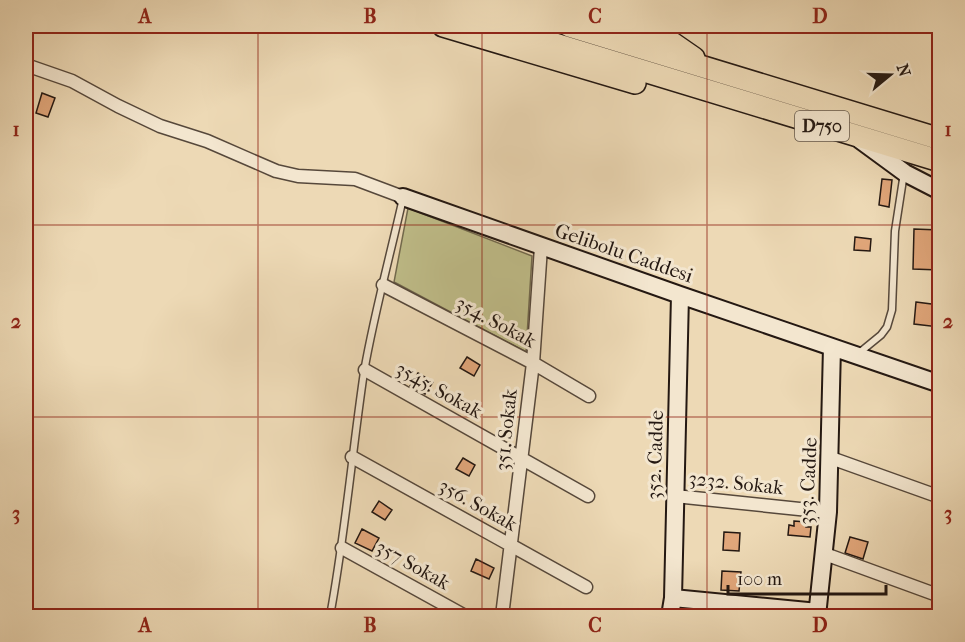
<svg xmlns="http://www.w3.org/2000/svg" width="965" height="642" font-family="'IM FELL French Canon',serif">
  <rect width="100%" height="100%" fill="#edd9b5"/>
  <filter id="stains"><feTurbulence type="fractalNoise" baseFrequency=".00333" numOctaves="4"/><feColorMatrix values="0 0 0 0 .2 0 0 0 0 .09 0 0 0 0 .02 0 0 0 .5 -.17"/></filter>
  <radialGradient id="worn" r=".72"><stop offset=".6" stop-color="#630" stop-opacity="0"/><stop offset="1" stop-color="#630" stop-opacity=".3"/></radialGradient>
  <path fill="#bfbd89" stroke="#726a4e" stroke-width="1.5" d="M 408,208 L 532,256 L 526,352 L 394,282 Z"/>
  <path fill="#e1a67a" stroke="#241812" stroke-width="1.5" d="M 42,93 L 55,98 L 48,117 L 36,113 Z
    M 882,179 L 892,180 L 889,207 L 879,205 Z
    M 914,229 L 939,230 L 939,270 L 913,269 Z
    M 855,237 L 871,239 L 870,251 L 854,250 Z
    M 916,302 L 939,305 L 939,327 L 914,324 Z
    M 467,357 L 480,365 L 474,376 L 460,368 Z
    M 418,373 L 433,382 L 425,394 L 410,386 Z
    M 463,458 L 475,465 L 469,476 L 456,469 Z
    M 379,501 L 392,510 L 385,520 L 372,512 Z
    M 794,521 L 806,522 L 806,527 L 811,527 L 810,537 L 788,535 L 789,525 L 794,526 Z
    M 362,529 L 379,538 L 372,551 L 355,543 Z
    M 724,532 L 740,533 L 739,551 L 723,550 Z
    M 850,537 L 868,542 L 863,559 L 845,553 Z
    M 476,559 L 494,568 L 489,579 L 471,571 Z
    M 722,571 L 741,572 L 739,591 L 721,590 Z"/>
  <g fill="none" stroke-linecap="round" stroke-linejoin="round">
    <defs>
      <path id="lane" d="M 859,353 L 881,335 L 887,327 L 892,310 L 895,231 L 904,173
        M 330,616 C 345,536 352,453 364,372 C 374,314 390,256 403,198"/>
      <path id="street" d="M 26,65 L 72,81 L 118,106 L 160,126 L 207,141 L 276,171 L 298,176 L 355,179 L 403,197
        M 383,285 L 533,363 L 589,396
        M 365,370 L 588,496
        M 352,457 L 586,587
        M 831,458 L 940,497
        M 675,496 L 828,512
        M 342,548 L 465,616
        M 825,554 L 940,596
        M 502,616 L 533,363 L 541,247"/>
      <path id="secondary" d="M 860,140 L 905,173 L 940,191
        M 403,197 L 680,295 L 940,384
        M 673,598 L 818,612
        M 670,616 L 673,598 L 680,295
        M 817,616 L 828,512 L 832,347"/>
      <path id="highway" d="M 443,26 L 635,83
        M 496,26 L 940,161
        M 569,26 L 940,139
        M 635,26 L 668,40 L 694,58"/>
    </defs>
    <use href="#lane" stroke="#56483b" stroke-width="9"/>
    <use href="#street" stroke="#56483b" stroke-width="15"/>
    <use href="#secondary" stroke="#241812" stroke-width="20"/>
    <use href="#highway" stroke="#241812" stroke-width="24"/>
    <use href="#lane" stroke="#f3e6cf" stroke-width="6"/>
    <use href="#street" stroke="#f3e6cf" stroke-width="12"/>
    <use href="#secondary" stroke="#f3e6cf" stroke-width="16"/>
    <use href="#highway" stroke="#edd9b5" stroke-width="21"/>
  </g>
  <path fill="none" stroke="#8f2418" stroke-width="1.5" stroke-opacity="0.55" d="M 258,26 L 258,616M 482,26 L 482,616M 707,26 L 707,616M 26,225 L 940,225M 26,417 L 940,417"/>
  <g text-anchor="middle" dominant-baseline="central" stroke-width="6" stroke-linejoin="round" paint-order="stroke">
    <rect fill="#f3e6cf" stroke="#62564b" stroke-width="1.5" x="795" y="111" width="54" height="30" rx="4.5"/>
    <g font-size="18" font-weight="bold" fill="#241812">
      <text x="822" y="126">D750</text>
    </g>
    <g font-size="20" fill="#241812" stroke="#f3e6cf">
      <text transform="translate(624 253) rotate(19)">Gelibolu Caddesi</text>
      <text transform="translate(496 322) rotate(28)">354. Sokak</text>
      <text transform="translate(439 390) rotate(29)">3545. Sokak</text>
      <text transform="translate(506 430) rotate(-84)">351. Sokak</text>
      <text transform="translate(655 455) rotate(-88)">352. Cadde</text>
      <text transform="translate(808 481) rotate(-87)">353. Cadde</text>
      <text transform="translate(736 483) rotate(6)">3232. Sokak</text>
      <text transform="translate(478 505) rotate(29)">356. Sokak</text>
      <text transform="translate(413 565) rotate(29)">357 Sokak</text>
    </g>
  </g>
  <rect width="965" height="642" fill="none" stroke="#edd9b5" stroke-width="66"/>
  <g transform="translate(890 75) rotate(71)" stroke="#f3e6cf" stroke-width="4.5" paint-order="stroke">
  <path d="M0-4.5L10 22L0 15L-10 22Z" fill="#241812"/>
  <text y="-9" font-size="16" font-weight="bold" text-anchor="middle" fill="#241812">N</text>
  </g>
  <path d="M728 585v9h158v-9" fill="none" stroke="#241812" stroke-width="3"/>
  <text x="737" y="585" font-size="18" fill="#241812" stroke="#f3e6cf" stroke-width="4.5" paint-order="stroke">100 m</text>
  <rect x="33" y="33" width="899" height="576" fill="none" stroke="#8f2418" stroke-width="2"/>
  <g font-size="20" text-anchor="middle" font-weight="bold" fill="#8f2418">
    <text x="145" y="23">A</text>
    <text x="370" y="23">B</text>
    <text x="595" y="23">C</text>
    <text x="820" y="23">D</text>
    <text x="16" y="136">1</text>
    <text x="948" y="136">1</text>
    <text x="16" y="328">2</text>
    <text x="948" y="328">2</text>
    <text x="16" y="520">3</text>
    <text x="948" y="520">3</text>
    <text x="145" y="632">A</text>
    <text x="370" y="632">B</text>
    <text x="595" y="632">C</text>
    <text x="820" y="632">D</text>
  </g>
  <rect width="100%" height="100%" filter="url(#stains)"/>
  <rect width="100%" height="100%" fill="url(#worn)"/>
</svg>
